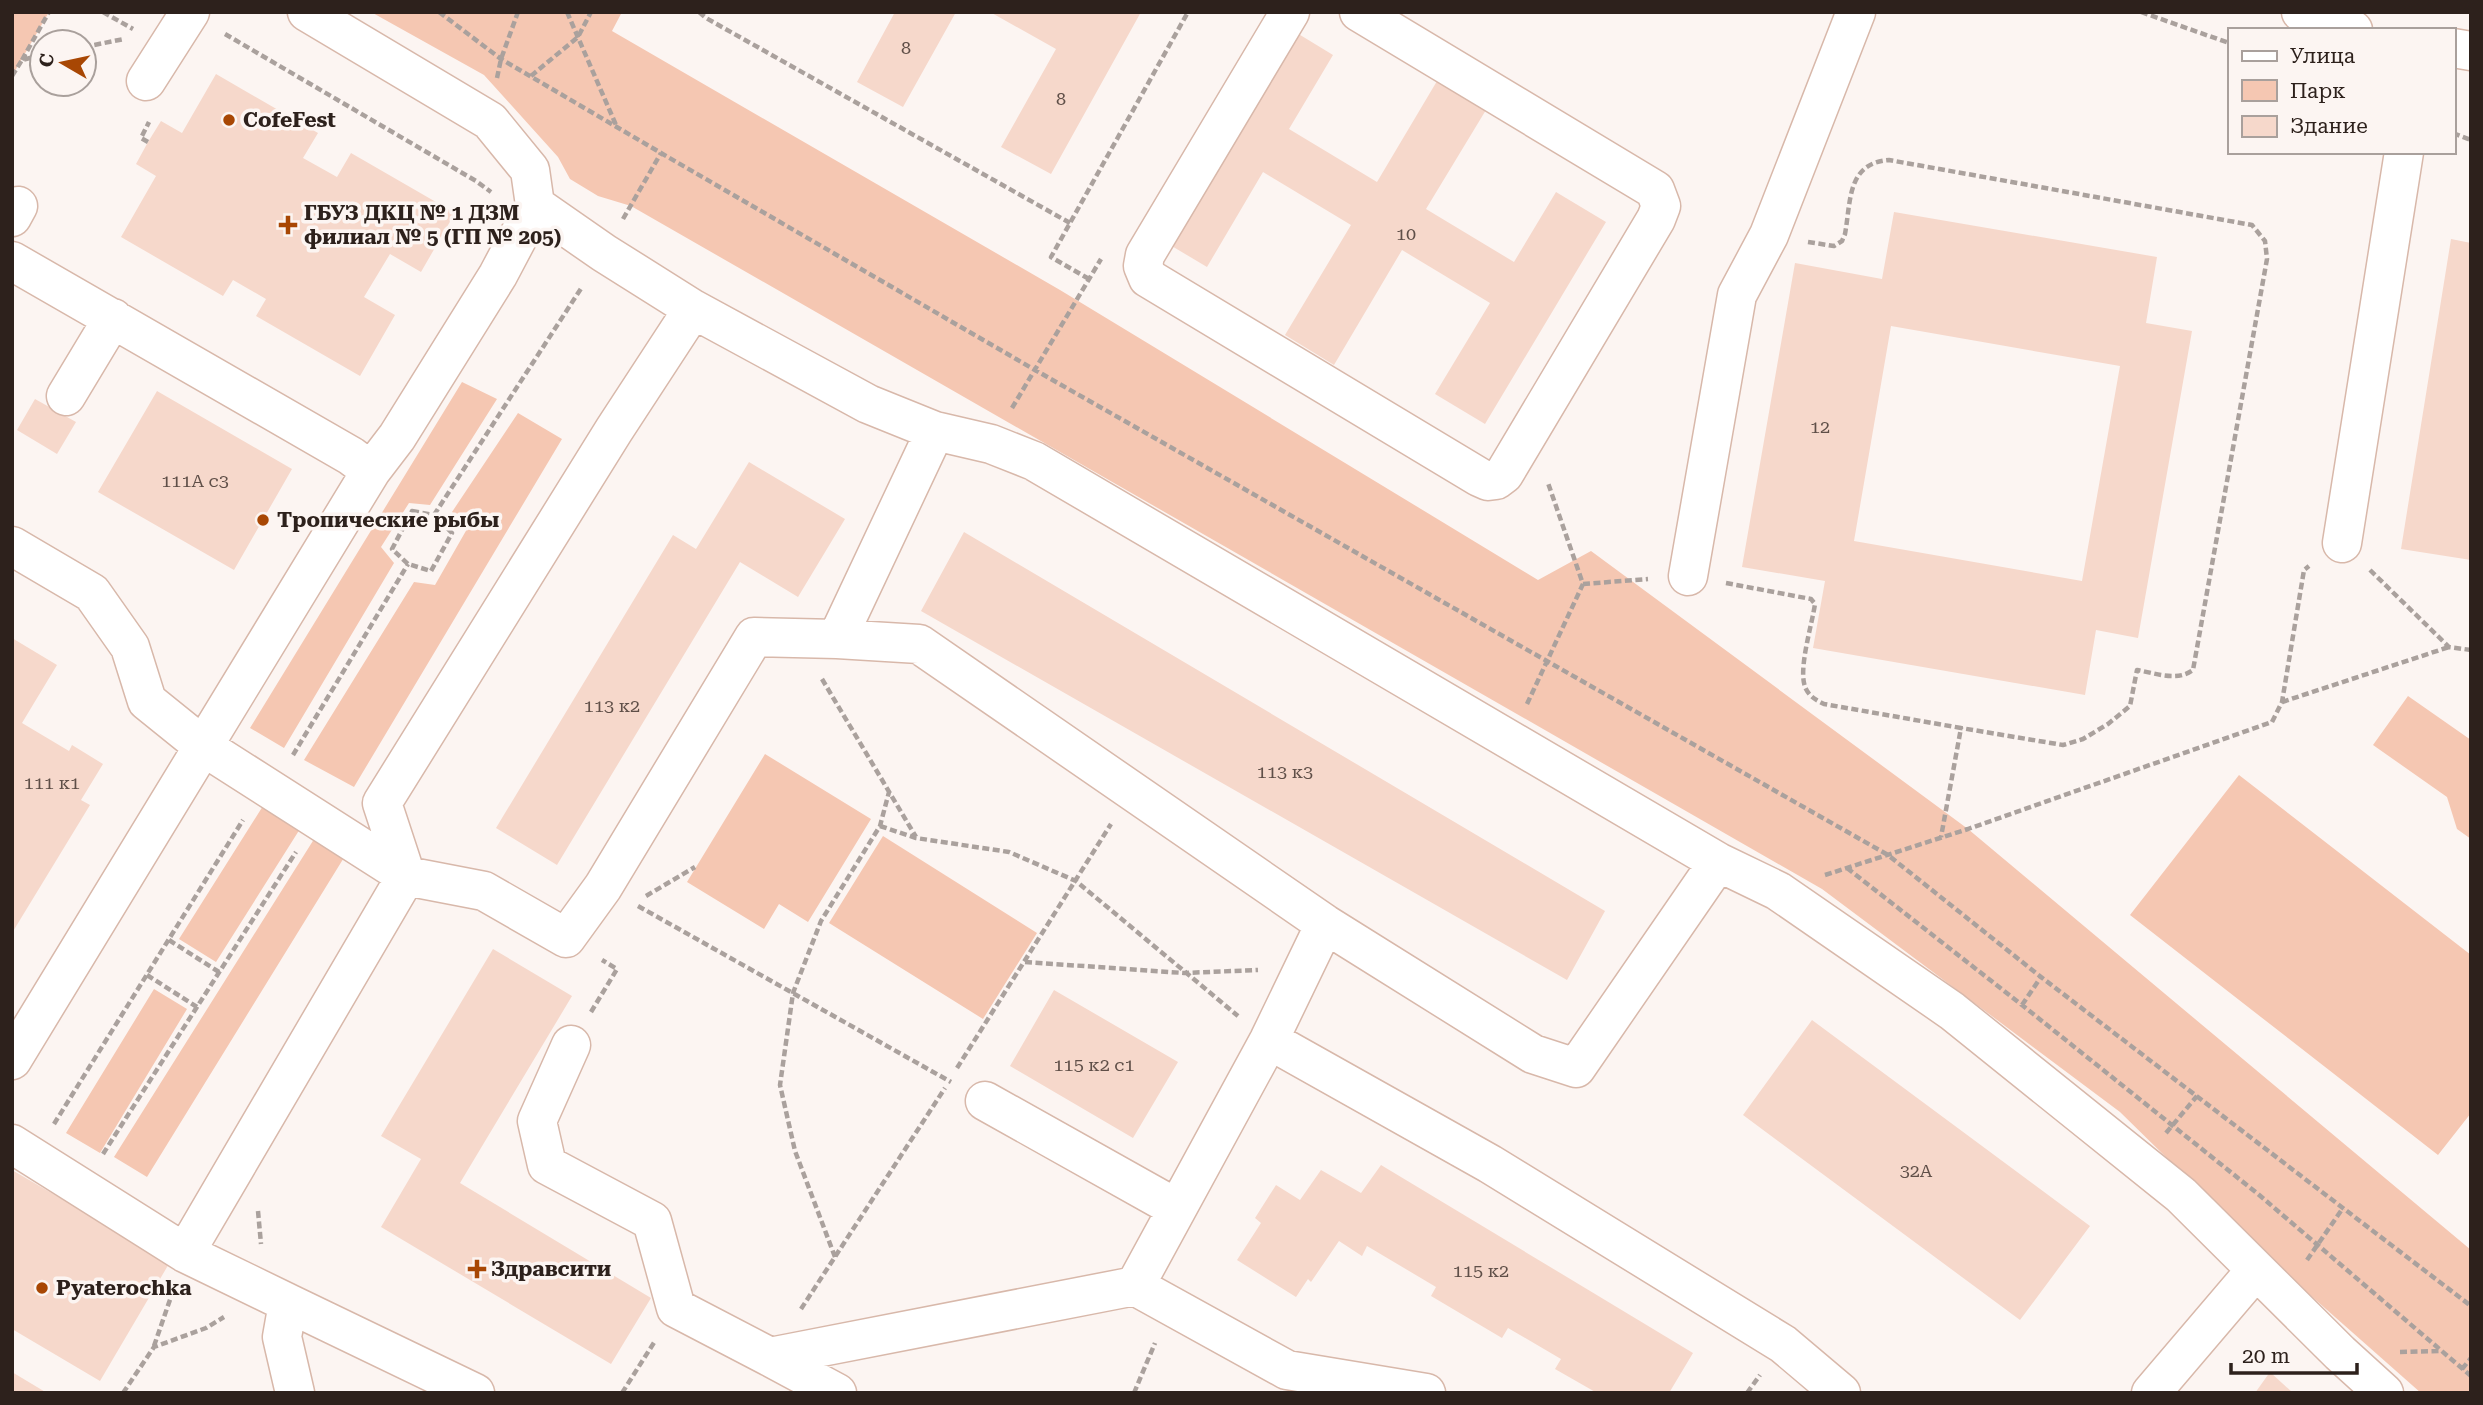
<svg xmlns="http://www.w3.org/2000/svg" width="2483" height="1405" font-family="'Roboto Serif',serif">
  <rect width="100%" height="100%" fill="#fcf5f2"/>
  <path fill="#f5c7b2" d="M 12,12 L 49,12 L 12,76 Z
    M 371,12 L 622,12 L 612,31 L 1060,290 L 1538,580 L 1591,551 L 1968,829 L 2471,1250 L 2471,1393 L 2421,1393 L 2275,1264 L 2120,1112 L 1822,889 L 631,206 L 598,196 L 570,179 L 558,157 L 484,75 Z
    M 462,382 L 497,399 L 430,505 L 409,503 L 381,547 L 394,563 L 284,748 L 250,728 Z
    M 518,413 L 562,439 L 354,787 L 304,760 L 414,582 L 435,585 L 467,529 L 452,512 Z
    M 2408,696 L 2471,740 L 2471,839 L 2457,829 L 2447,797 L 2373,745 Z
    M 765,754 L 871,819 L 808,922 L 779,904 L 764,929 L 687,882 Z
    M 2239,775 L 2471,955 L 2471,1113 L 2438,1155 L 2130,915 Z
    M 268,798 L 305,821 L 216,962 L 179,939 Z
    M 316,836 L 345,856 L 147,1177 L 114,1157 Z
    M 883,836 L 1037,933 L 983,1019 L 829,923 Z
    M 154,989 L 187,1009 L 100,1153 L 66,1133 Z"/>
  <path fill="#f6d8cb" fill-rule="evenodd" d="M 895,12 L 956,12 L 903,107 L 857,82 Z
    M 990,12 L 1141,12 L 1051,174 L 1001,147 L 1056,49 Z
    M 1292,30 L 1333,55 L 1289,129 L 1377,182 L 1440,76 L 1489,105 L 1426,209 L 1514,262 L 1556,192 L 1606,222 L 1485,424 L 1435,394 L 1490,303 L 1402,250 L 1334,365 L 1285,335 L 1351,225 L 1263,172 L 1207,267 L 1165,242 Z
    M 216,74 L 318,133 L 303,158 L 337,177 L 351,153 L 455,213 L 421,272 L 390,254 L 364,297 L 395,315 L 360,376 L 256,316 L 266,299 L 233,280 L 223,296 L 121,237 L 156,176 L 136,164 L 148,142 L 161,121 L 182,133 Z
    M 1894,212 L 2157,257 L 2146,323 L 2192,331 L 2138,638 L 2096,630 L 2085,695 L 1813,648 L 1825,581 L 1742,567 L 1795,263 L 1882,279 ZM 1891,326 L 2120,366 L 2082,581 L 1854,541 Z
    M 2451,239 L 2471,243 L 2471,560 L 2401,549 Z
    M 157,391 L 292,469 L 234,570 L 98,492 Z
    M 35,399 L 76,422 L 57,454 L 17,430 Z
    M 749,462 L 845,519 L 798,597 L 740,562 L 557,865 L 496,828 L 673,535 L 696,549 Z
    M 964,532 L 1605,911 L 1567,980 L 921,611 Z
    M 12,638 L 57,665 L 22,723 L 69,751 L 72,745 L 103,764 L 81,800 L 90,805 L 12,933 Z
    M 493,949 L 572,996 L 460,1183 L 651,1298 L 611,1364 L 381,1227 L 421,1159 L 381,1136 Z
    M 1054,990 L 1178,1062 L 1133,1138 L 1010,1066 Z
    M 1812,1020 L 2090,1226 L 2020,1320 L 1743,1115 Z
    M 1381,1165 L 1693,1353 L 1669,1393 L 1597,1393 L 1555,1369 L 1561,1359 L 1508,1328 L 1502,1338 L 1431,1296 L 1436,1287 L 1367,1246 L 1362,1256 L 1339,1241 L 1311,1282 L 1308,1279 L 1296,1297 L 1237,1260 L 1261,1223 L 1255,1218 L 1276,1185 L 1300,1200 L 1321,1170 L 1361,1193 Z
    M 12,1170 L 170,1262 L 100,1381 L 12,1329 Z
    M 12,1372 L 47,1393 L 12,1393 Z
    M 2270,1372 L 2293,1393 L 2255,1393 Z"/>
  <g fill="none" stroke-linecap="round" stroke-linejoin="round">
    <defs>
      <path id="minor" d="M 1290,12 L 1145,255 L 1143,266 L 1148,278 L 1479,477 L 1488,481 L 1496,480 L 1504,474 L 1656,219 L 1661,206 L 1655,190 L 1359,12
        M 2301,12 L 2353,30
        M 2453,48 L 2471,51
        M 146,81 L 190,12
        M 535,205 L 604,253 L 693,309 L 614,430 L 382,803 L 406,876 L 484,891 L 566,938 L 603,887 L 754,637 L 837,639 L 935,431
        M 12,217 L 18,206
        M 12,261 L 351,456 L 371,471
        M 693,309 L 868,404 L 935,431 L 991,444 L 1034,461 L 1718,862 L 1778,891 L 1952,1011 L 2181,1195 L 2340,1353 L 2384,1393
        M 66,396 L 113,318
        M 2342,543 L 2404,152
        M 12,546 L 92,593 L 130,647 L 147,701 L 204,747 L 406,876 L 185,1253 L 12,1144
        M 1688,576 L 1737,295 L 1769,235 L 1856,12
        M 837,639 L 919,644 L 1325,924 L 1533,1054 L 1576,1068 L 1718,862
        M 1325,924 L 1269,1040 L 1135,1286 L 1287,1370 L 1426,1393
        M 1269,1040 L 1490,1164 L 1783,1344 L 1841,1393
        M 571,1045 L 537,1121 L 547,1165 L 652,1221 L 676,1308 L 770,1357 L 1135,1286
        M 12,1060 L 371,471 L 397,437 L 498,275 L 535,205 L 530,170 L 490,121 L 307,12
        M 985,1101 L 1176,1208
        M 185,1253 L 288,1303 L 282,1337 L 295,1393
        M 288,1303 L 475,1393
        M 770,1357 L 837,1393
        M 2151,1393 L 2255,1271"/>
    </defs>
    <use href="#minor" stroke="#d8b8aa" stroke-width="41"/>
    <path stroke="#aaa19d" stroke-width="4.5" stroke-dasharray="7 3.5" stroke-linecap="butt" d="M 103,12 L 133,29
      M 439,12 L 501,59 L 661,153 L 1035,370 L 1888,855 L 2041,977 L 2471,1306
      M 567,12 L 616,125
      M 699,12 L 706,18 L 1070,223
      M 2141,12 L 2229,43
      M 225,34 L 476,181 L 491,192
      M 84,47 L 124,39
      M 22,60 L 49,12
      M 12,76 L 22,60 L 42,55
      M 531,76 L 578,37 L 591,12
      M 497,78 L 501,59 L 518,12
      M 2453,133 L 2471,140
      M 148,142 L 141,138 L 149,122
      M 623,219 L 661,153
      M 1808,242 L 1834,246 L 1842,241 L 1845,234 C 1851,201 1847,163 1889,160 L 2252,225 L 2265,241 L 2267,259 L 2193,670 C 2177,682 2155,673 2137,670 L 2130,706 L 2108,724 L 2083,739 L 2063,745 L 1961,728
      M 1089,279 L 1051,257 L 1188,12
      M 1012,408 L 1101,259
      M 412,511 L 434,515 L 452,533 L 431,571 L 408,564 L 392,549 Z
      M 434,515 L 582,287
      M 2370,570 L 2449,647 L 2471,650
      M 1726,583 L 1811,599 L 1815,604 C 1812,625 1797,672 1806,689 C 1810,697 1816,700 1824,704 L 1961,728 L 1941,837
      M 1583,584 L 1648,579
      M 822,679 L 916,837
      M 2282,702 L 2449,647
      M 1527,704 L 1583,584 L 1548,483
      M 293,755 L 408,564
      M 880,826 L 916,838 L 1009,852 L 1076,881 L 1238,1016
      M 1847,868 L 2022,1005 L 2258,1194 L 2471,1376
      M 1825,875 L 1968,829 L 2272,722 L 2282,702 L 2304,570 L 2309,566
      M 646,896 L 695,867
      M 638,906 L 951,1082
      M 169,940 L 219,972
      M 1025,962 L 1184,973 L 1258,970
      M 147,975 L 197,1007
      M 2022,1005 L 2041,977
      M 591,1012 L 617,969 L 602,960
      M 957,1068 L 1111,824
      M 54,1124 L 243,820
      M 2166,1133 L 2197,1096
      M 103,1154 L 296,852
      M 258,1211 L 261,1244
      M 835,1257 L 795,1151 L 780,1085 L 793,993 L 821,921 L 880,826 L 889,792
      M 2307,1260 L 2343,1208
      M 801,1309 L 945,1088
      M 154,1346 L 173,1291
      M 2400,1352 L 2440,1351
      M 2462,1369 L 2471,1358
      M 123,1393 L 154,1347 L 206,1328 L 224,1317
      M 622,1393 L 655,1341
      M 1134,1393 L 1155,1343
      M 1747,1393 L 1760,1375"/>
    <use href="#minor" stroke="#fff" stroke-width="38"/>
  </g>
  <g fill="#a84704" stroke="#fcf5f2" stroke-width="2.5">
    <circle cx="229" cy="120" r="7"/>
    <path d="M284.5 214.5h7v7h7v7h-7v7h-7v-7h-7v-7h7z"/>
    <circle cx="263" cy="520" r="7"/>
    <path d="M473.5 1258.5h7v7h7v7h-7v7h-7v-7h-7v-7h7z"/>
    <circle cx="42" cy="1288" r="7"/>
  </g>
  <g text-anchor="middle" dominant-baseline="central" stroke-width="7" stroke-linejoin="round" paint-order="stroke">
    <g font-size="18" fill="#5f4f48">
      <text x="906" y="47">8</text>
      <text x="1061" y="98">8</text>
      <text x="1406" y="233">10</text>
      <text x="1820" y="426">12</text>
      <text x="195" y="480">111А с3</text>
      <text x="612" y="705">113 к2</text>
      <text x="1285" y="771">113 к3</text>
      <text x="52" y="782">111 к1</text>
      <text x="1094" y="1064">115 к2 с1</text>
      <text x="1916" y="1170">32А</text>
      <text x="1481" y="1270">115 к2</text>
    </g>
    <g font-size="21" font-weight="bold" fill="#2d211c" stroke="#fcf5f2" text-anchor="start">
      <text x="243" y="120">CofeFest</text>
      <text x="304" y="213">ГБУЗ ДКЦ № 1 ДЗМ<tspan x="304" dy="24">филиал № 5 (ГП № 205)</tspan></text>
      <text x="277" y="520">Тропические рыбы</text>
      <text x="491" y="1269">Здравсити</text>
      <text x="56" y="1288">Pyaterochka</text>
    </g>
  </g>
  <rect width="2483" height="1405" fill="none" stroke="#2d211c" stroke-width="28"/>
  <rect x="2228" y="28" width="228" height="126" fill="#fcf5f2" stroke="#a9a09c" stroke-width="2"/>
  <rect x="2242" y="51" width="35" height="10" fill="#ffffff" stroke="#a9a09c" stroke-width="2"/>
  <text x="2290" y="63" font-size="21" fill="#2d211c">Улица</text>
  <rect x="2242" y="80" width="35" height="21" fill="#f5c7b2" stroke="#a9a09c" stroke-width="2"/>
  <text x="2290" y="98" font-size="21" fill="#2d211c">Парк</text>
  <rect x="2242" y="116" width="35" height="21" fill="#f6d8cb" stroke="#a9a09c" stroke-width="2"/>
  <text x="2290" y="133" font-size="21" fill="#2d211c">Здание</text>
  <g transform="translate(63 63) rotate(279)"><circle r="33" fill="#fcf5f2" stroke="#a9a09c" stroke-width="2"/>
  <path d="M0-5L12 26L0 18L-12 26Z" fill="#a84704"/>
  <text y="-10" font-size="19" font-weight="bold" text-anchor="middle" fill="#2d211c">С</text>
  </g>
  <path d="M2231 1363v10h126v-10" fill="none" stroke="#2d211c" stroke-width="3.5"/>
  <text x="2242" y="1363" font-size="21" fill="#2d211c" stroke="#fcf5f2" stroke-width="5" paint-order="stroke">20 m</text>
</svg>
